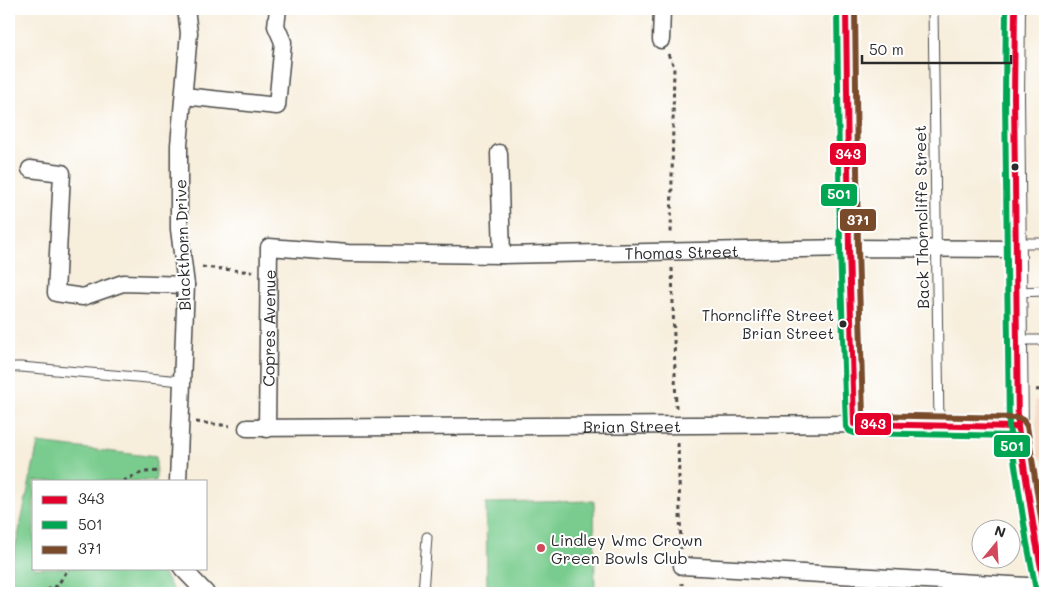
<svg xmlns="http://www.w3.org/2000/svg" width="1054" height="602" font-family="Mali,sans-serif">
  <rect width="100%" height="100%" fill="#fff"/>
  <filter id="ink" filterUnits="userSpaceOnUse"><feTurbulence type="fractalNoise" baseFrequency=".02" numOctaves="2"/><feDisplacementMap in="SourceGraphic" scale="10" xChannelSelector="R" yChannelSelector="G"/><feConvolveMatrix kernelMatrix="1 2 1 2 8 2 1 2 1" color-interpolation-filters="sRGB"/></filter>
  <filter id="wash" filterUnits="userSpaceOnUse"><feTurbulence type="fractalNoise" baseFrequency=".0096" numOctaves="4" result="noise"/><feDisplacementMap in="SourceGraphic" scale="20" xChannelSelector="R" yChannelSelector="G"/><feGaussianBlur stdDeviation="1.12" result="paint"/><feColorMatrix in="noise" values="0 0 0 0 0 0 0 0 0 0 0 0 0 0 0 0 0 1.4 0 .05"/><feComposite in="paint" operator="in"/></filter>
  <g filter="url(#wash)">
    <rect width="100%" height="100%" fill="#f7eedc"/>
    <path fill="#f3d4bf" d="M 1035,400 L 1045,400 L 1045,458 L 1038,459 Z"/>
    <path fill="#79cc8e" stroke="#527c5c" d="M 38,443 L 156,457 L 156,481 L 34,481 L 34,568 L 160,568 L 175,593 L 9,593 L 9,578 Z
      M 594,501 L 595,593 L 487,593 L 486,503 Z"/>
  </g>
  <g filter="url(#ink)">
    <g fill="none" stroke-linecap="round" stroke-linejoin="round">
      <defs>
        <path id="service" d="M 933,9 L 939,425
          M 1016,243 L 1045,243
          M 1016,292 L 1045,291
          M 1017,340 L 1045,340
          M 9,369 L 15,367 L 21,367 L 182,381
          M 423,593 L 427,537"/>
        <g id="minor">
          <path d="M 846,9 L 849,248 L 854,424"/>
          <path d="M 661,40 L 662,9"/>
          <path d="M 184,96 L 277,106 L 283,42 L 276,26 L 278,9"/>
          <path d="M 499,153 L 502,255"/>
          <path d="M 30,169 L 62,173 L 56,293 L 83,297 L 123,283 L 186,285"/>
          <path id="s1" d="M 247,428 L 854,424 L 1018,427"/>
          <path id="s2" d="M 267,429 L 269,247 L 348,253 L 502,255 L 849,248 L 1016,249"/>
          <path d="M 178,481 L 186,285 L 179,229 L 179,145 L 189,33 L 186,9"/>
          <path d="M 682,566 L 1045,587"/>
          <path d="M 182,568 L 206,593"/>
        </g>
        <path id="tertiary" d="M 1015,9 L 1014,97 L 1018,427 L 1036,542 L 1045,588"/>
      </defs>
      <use href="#service" stroke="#4a4846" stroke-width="11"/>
      <use href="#minor" stroke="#4a4846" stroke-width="19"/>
      <use href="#tertiary" stroke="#4a4846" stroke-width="22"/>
      <path stroke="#4a4846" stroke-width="3" stroke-dasharray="4 4" stroke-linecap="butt" d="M 668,54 L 674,66 L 671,234
        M 202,267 L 253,272
        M 672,268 L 676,409
        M 1036,390 L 1045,389
        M 196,422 L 230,426
        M 678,443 L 681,549
        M 123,481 L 143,472 L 160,471
        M 39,593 L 57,586 L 69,568
        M 682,593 L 682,583"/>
      <use href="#service" stroke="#fff" stroke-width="9"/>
      <use href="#minor" stroke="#fff" stroke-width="16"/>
      <use href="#tertiary" stroke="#fff" stroke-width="20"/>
      <defs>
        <path id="bus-1" d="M 846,9 L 849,248 L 854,424 L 1018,427
          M 1015,9 L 1014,97 L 1018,427 L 1036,542 L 1045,588"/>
        <path id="bus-2" d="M 837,9 L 840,248 L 846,427 L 849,431 L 854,433 L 1018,436
          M 1006,9 L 1005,97 L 1009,427 L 1027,543 L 1036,590"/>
        <path id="bus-3" d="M 855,9 L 858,248 L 863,415 L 1018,418 L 1023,420 L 1027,426 L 1045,544"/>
      </defs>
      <use href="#bus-1" stroke="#fff" stroke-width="10"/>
      <use href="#bus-2" stroke="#fff" stroke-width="10"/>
      <use href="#bus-3" stroke="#fff" stroke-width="10"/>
      <use href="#bus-1" stroke="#e4002b" stroke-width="6"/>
      <use href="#bus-2" stroke="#00a651" stroke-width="6"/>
      <use href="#bus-3" stroke="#7a4b2a" stroke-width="6"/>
    </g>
  </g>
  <g fill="#2b2b2b" stroke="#fff" stroke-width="2">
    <circle cx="1015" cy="167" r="4.5"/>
    <circle cx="843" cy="324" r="4.5"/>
  </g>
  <circle fill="#d1495b" stroke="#fff" stroke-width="2" cx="541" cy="548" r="5"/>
  <g text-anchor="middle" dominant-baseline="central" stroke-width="4" stroke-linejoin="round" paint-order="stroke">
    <g font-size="15" fill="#2b2b2b" stroke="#fff" text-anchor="end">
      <text x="834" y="315">Thorncliffe Street<tspan x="834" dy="18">Brian Street</tspan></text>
    </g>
    <g font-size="16" fill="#2b2b2b" stroke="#fff">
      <text transform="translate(921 217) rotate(-91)">Back Thorncliffe Street</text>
      <text transform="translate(182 245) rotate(-92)">Blackthorn Drive</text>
      <text stroke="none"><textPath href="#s2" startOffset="595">Thomas Street</textPath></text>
      <text stroke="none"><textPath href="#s2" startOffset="101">Copres Avenue</textPath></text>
      <text stroke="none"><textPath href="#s1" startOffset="385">Brian Street</textPath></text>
    </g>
    <g font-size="16" fill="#2b2b2b" stroke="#fff" text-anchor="start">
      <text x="551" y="539">Lindley Wmc Crown<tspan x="551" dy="18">Green Bowls Club</tspan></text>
    </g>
  </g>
  <g stroke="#fff" stroke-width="2">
    <rect x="829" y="142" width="38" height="24" rx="5" fill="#e4002b"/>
    <rect x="820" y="183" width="38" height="24" rx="5" fill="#00a651"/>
    <rect x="839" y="208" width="38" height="24" rx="5" fill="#7a4b2a"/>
    <rect x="854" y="412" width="38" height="24" rx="5" fill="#e4002b"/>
    <rect x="993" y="434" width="38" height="24" rx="5" fill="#00a651"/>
  </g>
  <g font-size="14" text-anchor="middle" font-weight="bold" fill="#fff">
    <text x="848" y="159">343</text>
    <text x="839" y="199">501</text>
    <text x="858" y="225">371</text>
    <text x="873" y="429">343</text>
    <text x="1012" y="451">501</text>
  </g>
  <rect width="1054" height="602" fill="none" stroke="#fff" stroke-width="30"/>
  <rect x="32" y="480" width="175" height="90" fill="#ffffff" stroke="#aaaaaa"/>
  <rect x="42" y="496" width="25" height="8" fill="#e4002b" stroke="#aaaaaa"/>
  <text x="78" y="504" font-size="15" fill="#2b2b2b">343</text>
  <rect x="42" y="521" width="25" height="8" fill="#00a651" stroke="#aaaaaa"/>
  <text x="78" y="530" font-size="15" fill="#2b2b2b">501</text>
  <rect x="42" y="546" width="25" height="8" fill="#7a4b2a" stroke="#aaaaaa"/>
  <text x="78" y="554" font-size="15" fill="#2b2b2b">371</text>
  <g transform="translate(996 544) rotate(18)"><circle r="24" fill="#ffffff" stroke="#aaaaaa"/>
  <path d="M0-4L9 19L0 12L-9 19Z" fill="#d1495b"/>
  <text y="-8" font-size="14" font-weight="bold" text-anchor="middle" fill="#2b2b2b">N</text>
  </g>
  <path d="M862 55v8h149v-8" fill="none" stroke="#2b2b2b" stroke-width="2.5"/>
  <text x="869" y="55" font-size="15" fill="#2b2b2b" stroke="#ffffff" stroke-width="4" paint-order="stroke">50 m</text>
</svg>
